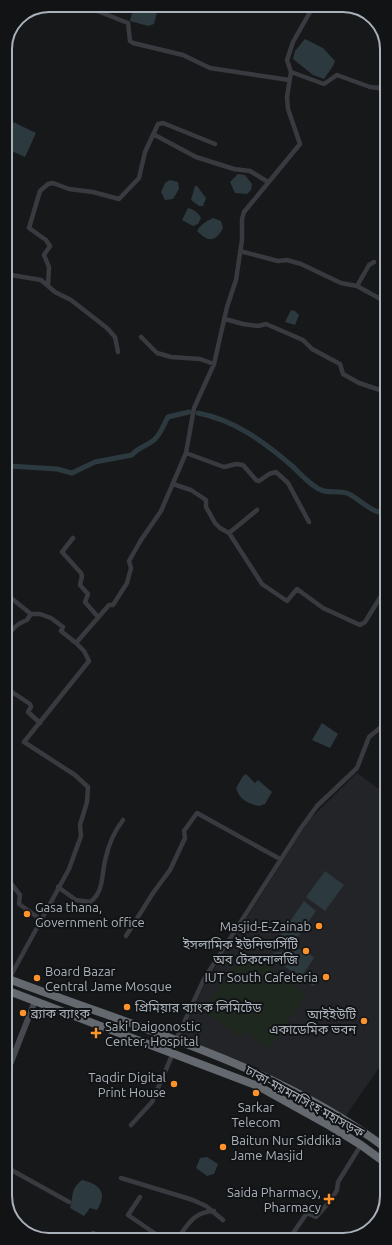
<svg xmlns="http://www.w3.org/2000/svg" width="392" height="1245" font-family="Ubuntu,'Noto Sans Bengali',sans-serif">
  <rect width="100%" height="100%" fill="#17181a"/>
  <path fill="#232427" d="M 357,773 L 386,794 L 387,1056 L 345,1117 L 285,1081 L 179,1038 L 207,980 L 309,820 Z"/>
  <path fill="#1f281f" d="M 259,959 L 307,995 L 268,1048 L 245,1032 L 241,1037 L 203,1011 L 239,960 Z"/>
  <path fill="#2c3a3f" d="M 134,5 L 159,5 L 154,24 L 148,26 L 130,21 Z
    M 305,39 L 323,48 L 335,61 L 333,66 L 324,79 L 313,75 L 293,59 L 295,51 Z
    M 5,118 L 36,133 L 25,157 L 5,148 Z
    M 238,174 L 245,175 L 252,184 L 251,190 L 247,194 L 235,193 L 230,182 Z
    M 170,180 L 178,182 L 179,189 L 173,199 L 165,200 L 161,192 L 165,183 Z
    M 195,186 L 197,186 L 206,198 L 203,206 L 199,206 L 191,200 Z
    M 188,208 C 193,209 199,213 201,218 L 198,224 L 193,226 L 182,220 Z
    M 213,218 L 221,221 L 223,228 C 215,243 208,242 197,231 C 201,224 207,221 213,218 Z
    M 291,310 L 295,311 L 299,315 L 295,325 L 285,322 Z
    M 322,723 L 338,734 L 330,748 L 312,740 Z
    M 246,774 L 255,783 L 258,780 L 272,792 L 265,804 L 259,806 C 247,803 240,800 236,788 L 243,776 Z
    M 325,871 L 344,885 L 325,911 L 306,897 Z
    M 304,901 L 316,911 L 295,941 L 275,943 Z
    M 304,949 L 314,958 L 304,973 L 316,982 L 313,986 L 269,956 L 271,953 Z
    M 207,1157 L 218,1164 L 214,1174 L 207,1176 L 196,1168 L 200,1158 Z
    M 82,1180 C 100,1184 108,1193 97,1210 L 90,1208 L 84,1216 L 70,1208 C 74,1194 70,1190 82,1180 Z"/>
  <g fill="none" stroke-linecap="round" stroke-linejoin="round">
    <path stroke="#2c3a3f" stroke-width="5" d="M 198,413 C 234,420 263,441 291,465 C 300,473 312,488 324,491 C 332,493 341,490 349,494 C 361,500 371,513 386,513
      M 6,467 L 9,466 L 57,469 L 72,473 L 95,462 L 132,455 C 138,447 148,446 155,439 C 161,433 164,424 168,417 L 189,412"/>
    <path stroke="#383a3f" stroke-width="4.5" d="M 82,5 L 128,23 L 130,41 L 133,43 L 183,55 L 210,68 L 289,80
      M 291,72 L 324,84 L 337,75 L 370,87 L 379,88 L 386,92
      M 379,88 L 386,78
      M 153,134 L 196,157 L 234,169 L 250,171 L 268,182
      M 240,251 L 278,261 L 287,260 L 301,264 L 341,283 L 357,286 L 369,265 L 374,262
      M 5,274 L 41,280 L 55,292 L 71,300 L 107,328 L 115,337 L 118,352
      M 48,286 L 49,267 L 44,255 L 50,246 L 46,240 L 29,228 L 40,191 L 48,184 L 53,183 L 69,189 L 93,192 L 119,199 L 139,178 L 145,152 L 158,124 L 163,123 L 215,144
      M 357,286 L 386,302
      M 225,319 L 243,324 L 258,326 L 266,324 L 280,330 L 303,340 L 312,349 L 340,364 L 343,374 L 359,383 L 386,392
      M 141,337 L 157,353 L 171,357 L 200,359 L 214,364
      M 186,453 L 224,467 L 236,464 L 243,465 L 256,480 L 259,481 L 269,474 L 276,472 L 288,483 L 309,522
      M 173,484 L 191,490 L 206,500 L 206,507 L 215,523 L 220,528 L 229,533
      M 257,510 L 229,533 L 262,584 L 287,601 L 297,589 L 323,608 L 360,625 L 365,622 L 386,588
      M 73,538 L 62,552 L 81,573 L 82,576 L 80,585 L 88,594 L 85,602 L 98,617
      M 6,594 L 31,614 L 40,614 L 51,618 L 63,627 L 61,631 L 76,643
      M 6,640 C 11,630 16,624 27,620 L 31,614
      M 6,688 L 30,704 L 31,707 L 28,712 L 40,723
      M 380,728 L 386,736
      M 6,877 L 20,895 L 19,904 L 40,919
      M 58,887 L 76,900 L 90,902 C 105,891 101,873 106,857 C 109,843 114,832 123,820
      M 126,936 L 153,893 L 170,870 L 185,838 L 184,831 L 197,813 L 280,859
      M 9,979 L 69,869 L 81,836 L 80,825 L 87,802 L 88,787 L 75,775 L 24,742 L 89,661 L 84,651 L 76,643 L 109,605 L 113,605 L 127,583 L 131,568 L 129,561 L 141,540 L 161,511 L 186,453 L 194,408 L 214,364 L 227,307 L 236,280 L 242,240 L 242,219 L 244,212 L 300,144 L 288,109 L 287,97 L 291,72 L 287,60 L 293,42 L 314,5
      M 176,1040 L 204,979 L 301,828 L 317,806 L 357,768 L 369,737 L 386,723
      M 131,1125 L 152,1102 L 173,1053
      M 6,1167 L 69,1202
      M 121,1178 L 193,1200 L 206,1206 L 223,1220
      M 140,1197 L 128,1215 L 163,1239
      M 93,1233 L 107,1240
      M 177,1239 C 188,1225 193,1212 214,1211
      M 289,1239 L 307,1213 L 316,1217 L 331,1200 L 337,1190 L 338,1182 L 361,1145"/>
    <path stroke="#464a4f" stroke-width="6" d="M 6,1075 L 35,1001"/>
    <path stroke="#646970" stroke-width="8" d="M 6,978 C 136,1028 275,1064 387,1149
      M 6,990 L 258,1086 L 330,1126 L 361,1145 L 387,1164"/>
  </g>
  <g fill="#fe932b" stroke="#121315" stroke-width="1.5">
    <circle cx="27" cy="914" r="4"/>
    <circle cx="319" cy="926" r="4"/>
    <circle cx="306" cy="951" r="4"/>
    <circle cx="326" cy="977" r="4"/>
    <circle cx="37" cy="978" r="4"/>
    <circle cx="127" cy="1007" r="4"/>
    <circle cx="23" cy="1013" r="4"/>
    <circle cx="364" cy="1021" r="4"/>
    <path d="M94 1027h4v4h4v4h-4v4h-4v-4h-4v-4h4z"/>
    <circle cx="174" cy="1084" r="4"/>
    <circle cx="256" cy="1093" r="4"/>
    <circle cx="223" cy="1147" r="4"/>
    <path d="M327 1193h4v4h4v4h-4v4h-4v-4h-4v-4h4z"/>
  </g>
  <g text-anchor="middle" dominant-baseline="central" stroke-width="4" stroke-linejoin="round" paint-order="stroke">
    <g font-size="13" fill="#a9b1ba" stroke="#121315" text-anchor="start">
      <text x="35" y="907">Gasa thana,<tspan x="35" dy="15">Government office</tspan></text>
      <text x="311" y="926" text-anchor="end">Masjid-E-Zainab</text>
      <text x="298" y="944" text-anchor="end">ইসলামিক ইউনিভার্সিটি<tspan x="298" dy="15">অব টেকনোলজি</tspan></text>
      <text x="45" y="971">Board Bazar<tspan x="45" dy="15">Central Jame Mosque</tspan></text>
      <text x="318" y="977" text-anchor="end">IUT South Cafeteria</text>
      <text x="135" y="1007">প্রিমিয়ার ব্যাংক লিমিটেড</text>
      <text x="31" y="1013">ব্র্যাক ব্যাংক</text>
      <text x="356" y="1014" text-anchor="end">আইইউটি<tspan x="356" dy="15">একাডেমিক ভবন</tspan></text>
      <text x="105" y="1026">Saki Daigonostic<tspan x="105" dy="15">Center, Hospital</tspan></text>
      <text x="166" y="1077" text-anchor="end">Taqdir Digital<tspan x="166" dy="15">Print House</tspan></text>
      <text x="256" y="1107" text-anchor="middle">Sarkar<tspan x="256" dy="15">Telecom</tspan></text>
      <text x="231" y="1140">Baitun Nur Siddikia<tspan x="231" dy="15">Jame Masjid</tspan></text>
      <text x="321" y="1192" text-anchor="end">Saida Pharmacy,<tspan x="321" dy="15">Pharmacy</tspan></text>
    </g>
    <g font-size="13" fill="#a9b1ba" stroke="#121315">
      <text transform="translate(305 1101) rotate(29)">ঢাকা-ময়মনসিংহ মহাসড়ক</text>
    </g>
  </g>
  <path d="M0 0H392V1245H0ZM49 12H343A37 37 0 0 1 380 49V1196A37 37 0 0 1 343 1233H49A37 37 0 0 1 12 1196V49A37 37 0 0 1 49 12Z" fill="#121315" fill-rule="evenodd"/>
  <path fill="none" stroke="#a9b1ba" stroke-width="2" d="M49 12H343A37 37 0 0 1 380 49V1196A37 37 0 0 1 343 1233H49A37 37 0 0 1 12 1196V49A37 37 0 0 1 49 12Z"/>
</svg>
